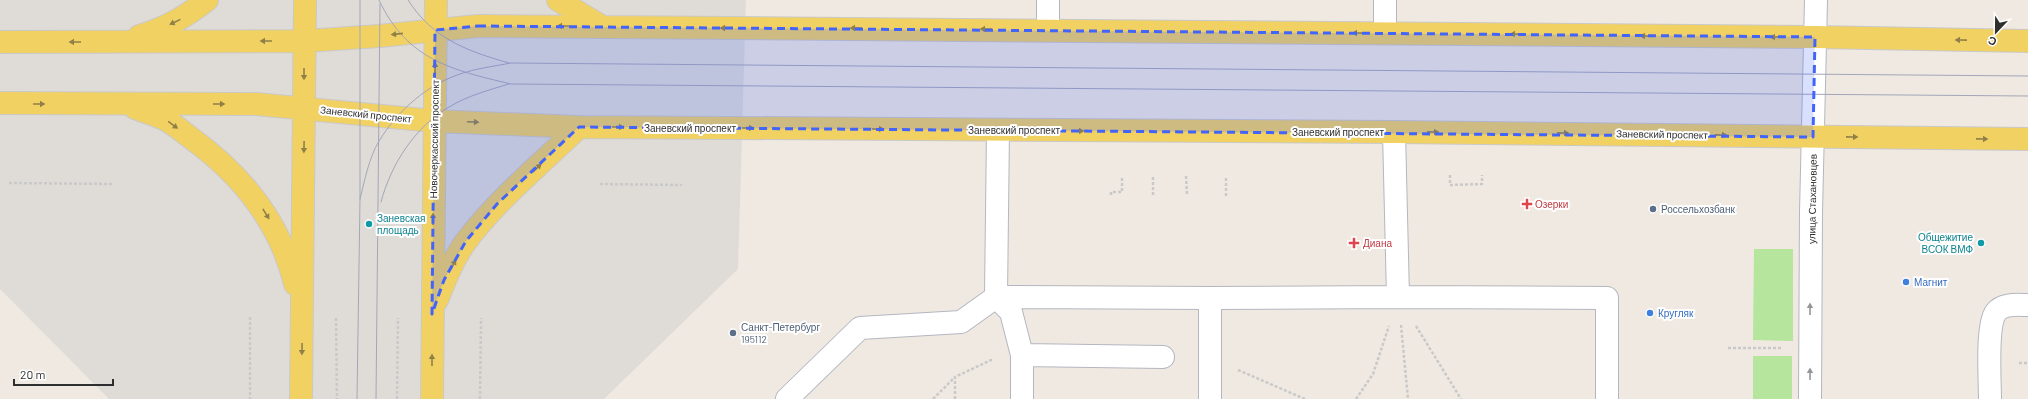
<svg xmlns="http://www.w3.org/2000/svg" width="2028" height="399" font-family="Barlow,sans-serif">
  <rect width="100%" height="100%" fill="#efe9e1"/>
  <path fill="#b6e59e" d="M 1754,249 L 1793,249 L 1793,341 L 1753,340 Z
    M 1753,356 L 1792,356 L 1792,399 L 1753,399 Z"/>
  <path fill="#dfdcd8" d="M 0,0 L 746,0 L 738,269 L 604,399 L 109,399 L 0,289 Z"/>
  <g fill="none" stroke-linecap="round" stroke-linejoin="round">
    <defs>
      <path id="minor" d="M 1048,30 L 1048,0
        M 1385,33 L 1385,0
        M 998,130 L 996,297 L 1210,298 L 1210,399
        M 1394,132 L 1398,297 L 1607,298 L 1607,399
        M 1210,298 L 1398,297
        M 1022,355 L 1163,357
        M 787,399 L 860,328 L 961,322 L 996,297 L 1011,312 L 1022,355 L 1022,399
        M 1810,399 L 1811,212 L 1816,0
        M 1990,399 C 1990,380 1986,326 1996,312 C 2003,303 2018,305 2028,305"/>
      <path id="major" d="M 558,0 L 601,26
        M 139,36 C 164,29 186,17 207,0
        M 0,42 L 305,41 L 379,36 L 478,26 L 1815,37 L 2028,41
        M 0,103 L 256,104 L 434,121 L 579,127 L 1394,132 L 2028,139
        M 135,108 C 145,112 156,115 166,120 C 175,125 183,132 191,138 C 242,175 280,222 295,284
        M 437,300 C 445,280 454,257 467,240 C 499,198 541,164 579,127
        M 301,399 L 305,0
        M 432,399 L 436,0"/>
    </defs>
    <use href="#minor" stroke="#b4b7c1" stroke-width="24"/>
    <use href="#major" stroke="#c9c9c9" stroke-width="24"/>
    <path stroke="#c9c9c9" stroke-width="2.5" stroke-dasharray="3 2" stroke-linecap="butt" d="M 1450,175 L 1450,185 L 1482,184 L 1482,175
      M 1186,176 L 1187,195
      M 9,183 L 114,184
      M 600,184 L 682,185
      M 1111,195 L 1111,192 L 1122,192 L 1122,176
      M 1153,195 L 1153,176
      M 1226,196 L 1226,176
      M 250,317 L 250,399
      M 336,318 L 337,399
      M 1401,325 L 1408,399
      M 1416,326 L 1461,399
      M 1728,348 L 1782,348
      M 2019,363 L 2028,363
      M 1238,370 L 1305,399
      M 397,399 L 398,318
      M 480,399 L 481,318
      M 933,399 L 955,377
      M 955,399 L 955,377 L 991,360 L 991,359
      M 1356,399 L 1373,374 L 1389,326"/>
    <use href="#minor" stroke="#fff" stroke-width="22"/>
    <use href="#major" stroke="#f2d163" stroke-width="22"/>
    <path stroke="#a3a6b8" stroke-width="1" d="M 379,0 C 407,60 452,70 511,84 L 2028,96
      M 408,0 C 433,39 467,51 509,63
      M 360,199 C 365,179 369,158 379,141 C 399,109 428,84 463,73 C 478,68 496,66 511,63 L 2028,76
      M 381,202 C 391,164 415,127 449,107 C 467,96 489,90 509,84
      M 357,399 L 360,199 L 360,0
      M 376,399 L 380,4"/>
  </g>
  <defs><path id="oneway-solid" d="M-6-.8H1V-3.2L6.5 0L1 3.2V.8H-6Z"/></defs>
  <g fill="#908048">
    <use href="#oneway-solid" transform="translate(175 22) rotate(154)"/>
    <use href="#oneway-solid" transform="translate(563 26) rotate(-180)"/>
    <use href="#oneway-solid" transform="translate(726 28) rotate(-180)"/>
    <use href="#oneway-solid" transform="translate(856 28) rotate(-180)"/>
    <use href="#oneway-solid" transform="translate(986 29) rotate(-180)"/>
    <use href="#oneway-solid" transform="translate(1358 33) rotate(-179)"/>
    <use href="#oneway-solid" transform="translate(397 34) rotate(174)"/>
    <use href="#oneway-solid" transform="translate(1516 34) rotate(-179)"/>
    <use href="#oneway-solid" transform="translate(1646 36) rotate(-179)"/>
    <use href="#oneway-solid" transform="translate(1776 37) rotate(-180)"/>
    <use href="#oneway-solid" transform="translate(1961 40) rotate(-179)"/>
    <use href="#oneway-solid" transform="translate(266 41) rotate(180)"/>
    <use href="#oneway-solid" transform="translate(75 42) rotate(180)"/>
    <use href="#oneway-solid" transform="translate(435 68) rotate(-89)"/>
    <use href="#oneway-solid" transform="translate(304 74) rotate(90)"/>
    <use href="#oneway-solid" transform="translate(39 104)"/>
    <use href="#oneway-solid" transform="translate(219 104)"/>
    <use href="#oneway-solid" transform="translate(473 122) rotate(3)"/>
    <use href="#oneway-solid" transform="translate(173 125) rotate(36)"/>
    <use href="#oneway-solid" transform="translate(618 127)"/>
    <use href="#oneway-solid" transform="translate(748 128)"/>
    <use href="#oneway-solid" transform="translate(878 129)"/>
    <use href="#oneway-solid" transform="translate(1078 131)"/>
    <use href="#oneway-solid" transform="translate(1433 132) rotate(1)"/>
    <use href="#oneway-solid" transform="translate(1563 133) rotate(1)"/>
    <use href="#oneway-solid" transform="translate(1721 135) rotate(1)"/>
    <use href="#oneway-solid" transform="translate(1852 137) rotate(1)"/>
    <use href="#oneway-solid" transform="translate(1982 139) rotate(1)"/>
    <use href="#oneway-solid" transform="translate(304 147) rotate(91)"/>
    <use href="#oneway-solid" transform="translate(537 168) rotate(-44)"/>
    <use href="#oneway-solid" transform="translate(266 214) rotate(58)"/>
    <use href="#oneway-solid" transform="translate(433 219) rotate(-90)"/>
    <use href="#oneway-solid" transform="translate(453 265) rotate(-61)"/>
    <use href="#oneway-solid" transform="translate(302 349) rotate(91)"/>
    <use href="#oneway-solid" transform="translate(432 360) rotate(-90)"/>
  </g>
  <g fill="#969696">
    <use href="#oneway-solid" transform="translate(1810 309) rotate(-90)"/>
    <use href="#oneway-solid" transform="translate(1810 374) rotate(-90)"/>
  </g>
  <path fill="#4264fb" fill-opacity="0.2" stroke="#4264fb" stroke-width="3" stroke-dasharray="8 5" stroke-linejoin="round" d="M 478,26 L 1815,37 L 1813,137 L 579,127 L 497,204 L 466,241 L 444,280 L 432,314 L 435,30 Z"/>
  <g fill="#e0444e" stroke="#fff" stroke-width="1.5">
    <path d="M1525 198h4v4h4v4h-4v4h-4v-4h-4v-4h4z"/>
    <path d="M1352 237h4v4h4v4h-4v4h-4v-4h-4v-4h4z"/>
  </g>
  <g fill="#5c6f8a" stroke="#fff" stroke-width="1.5">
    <circle cx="1653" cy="209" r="4"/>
    <circle cx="733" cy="333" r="4"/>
  </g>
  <g fill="#0f9aa8" stroke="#fff" stroke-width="1.5">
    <circle cx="369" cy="224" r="4"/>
    <circle cx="1981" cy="243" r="4"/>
  </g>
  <g fill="#3f7fe0" stroke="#fff" stroke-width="1.5">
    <circle cx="1906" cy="282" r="4"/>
    <circle cx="1650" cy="313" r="4"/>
  </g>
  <g text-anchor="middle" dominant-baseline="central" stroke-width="4" stroke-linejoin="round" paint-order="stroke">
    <g font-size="10" fill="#2e2e2e" stroke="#fff">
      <text transform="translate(366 114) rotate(6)">Заневский проспект</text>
      <text x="690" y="128">Заневский проспект</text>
      <text x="1014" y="130">Заневский проспект</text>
      <text x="1338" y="132">Заневский проспект</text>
      <text transform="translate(1662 134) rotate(1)">Заневский проспект</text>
      <text transform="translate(434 139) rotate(-89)">Новочеркасский проспект</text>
      <text transform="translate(1812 199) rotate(-89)">улица Стахановцев</text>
    </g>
    <g font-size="10" fill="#be3a42" stroke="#fff" text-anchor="start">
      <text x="1535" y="204">Озерки</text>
      <text x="1363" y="243">Диана</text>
    </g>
    <g font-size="10" fill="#4e5e75" stroke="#fff" text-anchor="start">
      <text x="1661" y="209">Россельхозбанк</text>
      <text x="741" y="327">Санкт-Петербург<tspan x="741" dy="12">195112</tspan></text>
    </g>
    <g font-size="10" fill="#0d838f" stroke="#fff" text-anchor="start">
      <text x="377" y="218">Заневская<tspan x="377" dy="12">площадь</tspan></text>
      <text x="1973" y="237" text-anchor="end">Общежитие<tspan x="1973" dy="12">ВСОК ВМФ</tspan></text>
    </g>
    <g font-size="10" fill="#366cbe" stroke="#fff" text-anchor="start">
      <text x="1914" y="282">Магнит</text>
      <text x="1658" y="313">Кругляк</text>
    </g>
  </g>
  <g transform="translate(1996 32) rotate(202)" stroke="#ffffff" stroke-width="3" paint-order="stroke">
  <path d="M0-3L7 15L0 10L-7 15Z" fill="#2e2e2e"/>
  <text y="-6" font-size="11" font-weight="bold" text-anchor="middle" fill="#2e2e2e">С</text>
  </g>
  <path d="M14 379v6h99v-6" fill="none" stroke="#2e2e2e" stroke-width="2"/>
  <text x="20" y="379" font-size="12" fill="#2e2e2e" stroke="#ffffff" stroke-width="3" paint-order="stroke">20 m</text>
</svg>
